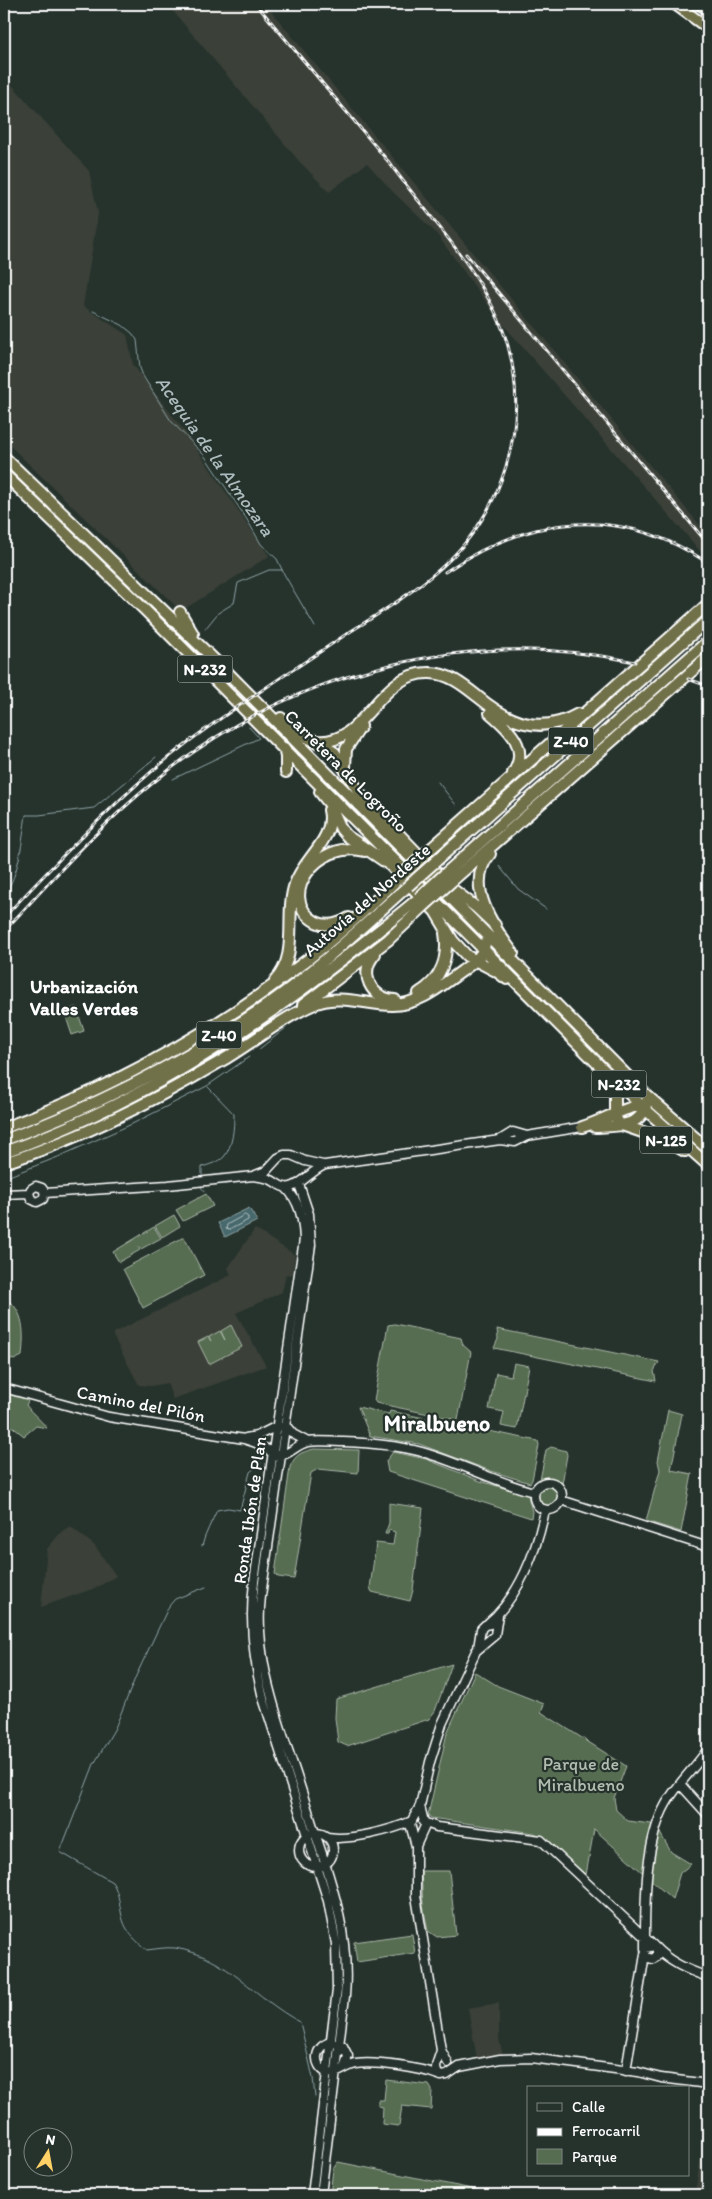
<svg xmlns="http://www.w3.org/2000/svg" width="712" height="2199" font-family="Itim,sans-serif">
  <rect width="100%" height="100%" fill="#26332d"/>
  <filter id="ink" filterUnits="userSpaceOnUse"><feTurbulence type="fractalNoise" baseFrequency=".02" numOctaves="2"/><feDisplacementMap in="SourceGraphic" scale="10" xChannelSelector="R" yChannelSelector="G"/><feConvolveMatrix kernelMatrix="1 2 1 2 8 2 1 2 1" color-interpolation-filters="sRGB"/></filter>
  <g filter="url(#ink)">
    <path fill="#3b4139" d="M 167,4 L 265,4 L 708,535 L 708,560 L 499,320 L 436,233 L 393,192 L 367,163 L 329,192 L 299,161 Z
      M 4,76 L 89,171 L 98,213 L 83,306 L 127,335 L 133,365 L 185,432 L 269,556 L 181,611 L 4,440 Z
      M 255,1229 L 295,1255 L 292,1275 L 286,1274 L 282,1292 L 236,1313 L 266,1366 L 173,1399 L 167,1383 L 151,1386 L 139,1385 L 113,1336 L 113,1333 L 231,1275 L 228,1268 Z
      M 70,1526 L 95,1546 L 116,1576 L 98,1587 L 41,1607 L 47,1549 L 61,1532 Z
      M 499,2003 L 499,2039 L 503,2055 L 477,2059 L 468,2008 Z
      M 708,2114 L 708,2195 L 695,2195 L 697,2180 Z"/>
    <path fill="#566d51" stroke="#aab6a8" d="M 76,1007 L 84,1031 L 72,1035 L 64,1011 Z
      M 206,1194 L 213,1206 L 183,1221 L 176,1210 Z
      M 174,1215 L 180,1226 L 162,1237 L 155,1226 Z
      M 154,1227 L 161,1238 L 141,1249 L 139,1247 L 140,1250 L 119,1262 L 113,1252 Z
      M 184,1237 L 204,1275 L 143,1308 L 123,1269 Z
      M 4,1298 C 26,1309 24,1336 22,1356 L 14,1360 L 4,1356 Z
      M 395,1324 L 461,1338 L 463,1345 L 471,1352 L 458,1420 L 376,1403 L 374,1400 L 388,1325 Z
      M 231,1325 L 242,1347 L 209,1364 L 198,1342 L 208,1337 L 211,1341 L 209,1337 L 220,1331 L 225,1340 L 221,1331 Z
      M 497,1329 L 659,1362 L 654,1371 L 656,1381 L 494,1348 L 498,1339 Z
      M 514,1363 L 529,1366 L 517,1429 L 501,1426 L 504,1412 L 489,1409 L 496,1373 L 511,1376 Z
      M 4,1393 L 24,1398 L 28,1401 L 26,1405 C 32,1414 40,1419 47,1428 L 36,1426 L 24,1436 L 4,1420 Z
      M 358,1407 L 389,1414 L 390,1411 L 538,1441 L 539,1445 L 532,1480 L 530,1483 L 491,1471 L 419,1444 L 370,1436 Z
      M 668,1410 L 682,1414 L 671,1470 L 692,1474 L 681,1532 L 646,1521 L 660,1470 L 658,1461 Z
      M 551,1447 L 566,1451 L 567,1455 L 562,1484 L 553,1479 L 540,1480 L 546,1450 Z
      M 314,1449 L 359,1450 L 358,1473 L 318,1469 L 311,1473 L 294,1579 L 278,1577 L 275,1574 L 290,1467 C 295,1455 301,1452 314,1449 Z
      M 393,1452 L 426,1459 L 480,1481 L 528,1495 L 532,1512 L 531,1518 L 388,1472 L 386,1461 Z
      M536 1496a12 12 0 1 1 24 0a12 12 0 1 1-24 0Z
      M 389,1503 L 423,1508 L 413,1590 L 410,1601 L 372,1592 L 370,1588 L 376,1543 L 393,1545 L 395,1532 L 389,1530 L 388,1534 L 385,1534 L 389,1523 Z
      M 452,1664 L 435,1711 L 429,1719 L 347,1746 L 338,1742 L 335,1718 L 336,1699 Z
      M 475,1672 L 498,1686 L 544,1704 L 541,1712 L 626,1766 L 614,1798 L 616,1810 L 628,1821 L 651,1824 L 660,1833 L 671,1852 L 691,1864 L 680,1873 L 672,1899 L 594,1829 L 586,1875 L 545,1838 L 534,1833 L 431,1818 L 428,1815 L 447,1733 Z
      M 421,1871 L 449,1871 L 456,1935 L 437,1937 L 428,1931 L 423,1905 Z
      M 412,1934 L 415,1953 L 357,1962 L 354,1942 Z
      M 386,2080 L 429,2085 L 432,2090 L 431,2109 L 402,2106 L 399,2126 L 382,2124 L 383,2107 L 378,2106 L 378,2100 L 384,2100 Z
      M 338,2162 L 502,2195 L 330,2195 L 333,2169 Z"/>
    <path fill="#46686c" stroke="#90a4a7" d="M 249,1208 L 257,1221 L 225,1237 L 218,1223 Z"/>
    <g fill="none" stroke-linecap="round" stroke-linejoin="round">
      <path stroke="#b5c3c4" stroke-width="1" d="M 245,1215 L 248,1217 L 248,1220 L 229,1230 L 226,1229 L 227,1225 Z"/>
      <path stroke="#90a4a7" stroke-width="1" d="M 93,311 L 122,325 L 132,333 L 137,340 L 140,368 L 143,376 L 171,421 L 204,455 L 246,518 L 261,544 L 277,559 L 284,574 L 315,627
        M 205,629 L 218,613 L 234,603 L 238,583 L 269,570 L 282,570
        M 173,779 L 259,738 L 249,727
        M 438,782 L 456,805
        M 499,866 L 518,889 L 546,909
        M 4,895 C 20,874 22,840 26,815 L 39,815 L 94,808 L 156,757
        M 258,1050 L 286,1028
        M 202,1175 L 202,1167 C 208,1165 219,1162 224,1157 C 233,1146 234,1127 234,1114 L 208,1087
        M 4,1178 L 58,1157 L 132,1124 L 207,1086 L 249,1057
        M 201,1187 L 204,1191
        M 202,1546 C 205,1533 212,1522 217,1510 L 228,1508 L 240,1510 L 250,1472 L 261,1463
        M 206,1587 L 175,1599 L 169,1606 L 136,1676 L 115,1728 L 94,1764 L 60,1852 L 112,1882 C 120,1893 119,1907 123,1920 C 127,1933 137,1942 147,1950 C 156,1949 166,1947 175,1948 C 229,1957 254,1998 300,2022 L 313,2078 L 315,2097"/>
      <defs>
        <path id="secondary" d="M 500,1140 L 513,1132 L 527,1136
          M 253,1176 C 259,1177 264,1177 269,1179 C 275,1181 279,1186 284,1187 C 297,1191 311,1170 325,1165 L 500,1140 L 515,1142 L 527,1136 L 582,1127
          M 299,1184 L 309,1214 L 311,1245 L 261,1596 C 255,1646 270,1696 286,1744 C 296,1772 305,1801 314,1830 C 333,1885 350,1937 345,1996 L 321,2195
          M 285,1187 C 300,1201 303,1220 304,1239 L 254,1582 C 249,1622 253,1659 263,1698 L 328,1901 L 336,1944 L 337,1990 L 312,2195
          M 29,1193 L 31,1199 L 37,1202 L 43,1199 L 45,1193
          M 29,1193 L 31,1189 L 36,1186 L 42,1188 L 45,1193
          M 45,1193 L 168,1185 L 253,1176 L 266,1171 L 278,1158 L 284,1155 L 291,1155 L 305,1161 L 323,1165
          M 4,1194 L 29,1193
          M 4,1388 L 109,1417 L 244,1439 L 256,1443 L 278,1456 C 291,1455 296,1444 308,1442 C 319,1440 332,1442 343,1442 C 370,1443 397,1445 422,1452 C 461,1463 495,1482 534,1492
          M 246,1438 L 257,1436 L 277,1426 L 288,1428 L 293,1434 L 308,1442
          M534 1496a14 14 0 1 1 28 0a14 14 0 1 1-28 0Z
          M 561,1500 L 708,1547
          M 487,1624 C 519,1598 537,1550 545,1510
          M 478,1648 L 481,1629 L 485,1625 L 490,1624
          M 680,1784 L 708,1815
          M 420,1806 L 425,1826 L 416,1846 L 416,1896 L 441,2050 L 448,2063
          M 423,1822 L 437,1827 L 541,1840 L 654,1946
          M299 1850a17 17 0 1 1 34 0a17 17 0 1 1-34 0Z
          M 327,1837 C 350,1841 392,1830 412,1821
          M 416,1846 L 410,1824 L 420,1806 L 430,1762 L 442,1724 L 476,1651 L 495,1635 L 498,1615
          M 645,1949 C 645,1905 644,1843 666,1804 C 677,1784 695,1768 708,1749
          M 645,1957 L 653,1959 L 657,1956 L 657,1951
          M 441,2050 C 439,2060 431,2070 441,2076 L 447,2075 L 459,2067 L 500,2059 L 531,2058 L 638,2072 L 661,2078 L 708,2084
          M 344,2069 L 348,2056 L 343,2046 L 331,2042 C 314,2046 312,2065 327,2073 C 339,2075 345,2066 356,2064 C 375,2061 421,2068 438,2075
          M 626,2071 L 646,1948 L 654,1946 C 669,1962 687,1970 708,1977"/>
        <path id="highway" d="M 675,4 L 708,28
          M 700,4 L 708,10
          M 4,457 L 225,670 L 645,1094 L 708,1149
          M 4,474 L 145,610 L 598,1064 L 645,1109 L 708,1165
          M 180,612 L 193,634
          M 490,713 C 509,729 530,748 513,773
          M 281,718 L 296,732 L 323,745 L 335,753 L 360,794 L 451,888 L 477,908 L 495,925
          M 317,741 C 366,746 377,671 430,673 C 448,673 463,685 477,696 C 508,722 539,736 578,714
          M 284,748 L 286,757 L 286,772
          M 345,767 L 346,749 L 361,726
          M 320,792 L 331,806 L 341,829 L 347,836 L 390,865 L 435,911 L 453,941 L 467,956 L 496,971 L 507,979
          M 426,853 L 708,604
          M 490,854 C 464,884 493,927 513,953
          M 435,862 L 708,620
          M 447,872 L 708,641
          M 453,880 L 708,657
          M 349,918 C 339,924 328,928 316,922 C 274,898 318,838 365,851
          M 375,954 C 358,973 371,999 395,1000
          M 275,981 C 300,954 284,916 295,884 C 303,859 336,839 329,810
          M 419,993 C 441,980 449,958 445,933
          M 303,1005 L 388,940 L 423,907
          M 608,1079 L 615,1092 L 615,1115 L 619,1124 L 663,1139 L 685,1151
          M 582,1127 C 601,1122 627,1105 646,1105
          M 595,1127 C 614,1126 643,1128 646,1103
          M 4,1128 C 103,1091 198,1041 283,978 C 324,949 362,914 398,879
          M 4,1140 C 92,1108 178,1064 257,1012 C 311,976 359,929 408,886
          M 4,1152 C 132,1107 242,1037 348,955 C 371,936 396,918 419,898
          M 4,1163 C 80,1139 154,1101 223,1060 C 252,1043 286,1015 317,1003 C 342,994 366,1005 392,1005 C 419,1005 441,986 462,971 C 472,963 484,956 485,943"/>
      </defs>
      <use href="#secondary" stroke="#fff" stroke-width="11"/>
      <use href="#highway" stroke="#fff" stroke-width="14"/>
      <use href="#secondary" stroke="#26332d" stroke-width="8"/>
      <use href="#highway" stroke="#70704a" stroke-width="10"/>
      <defs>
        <path id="rail" d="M 256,4 L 392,166
          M 466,254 L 708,544
          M 445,572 C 530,515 620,504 708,563
          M 688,679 L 708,686
          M 4,917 C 61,858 117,797 183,746 C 235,706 291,672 345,635 C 378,614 413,593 442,567 C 503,512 530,426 508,346 C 489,277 429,218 388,161
          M 4,931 C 52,880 99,826 154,782 C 287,672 466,626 635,662"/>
      </defs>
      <use href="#rail" stroke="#fff" stroke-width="3"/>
      <use href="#rail" stroke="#26332d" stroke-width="1" stroke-dasharray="4" stroke-linecap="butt"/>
      <defs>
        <path id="highway-bridge" d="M 398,879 L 426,853
          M 408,886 L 435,862
          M 419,898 L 447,872
          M 423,907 L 453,880"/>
      </defs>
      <use href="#highway-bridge" stroke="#fff" stroke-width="14" stroke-linecap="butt"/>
      <use href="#highway-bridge" stroke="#70704a" stroke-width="10"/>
    </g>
  </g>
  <g text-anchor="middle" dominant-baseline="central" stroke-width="4.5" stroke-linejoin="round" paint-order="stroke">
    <g fill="#26332d" stroke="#bec2c0" stroke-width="1">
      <rect x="177.5" y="655.5" width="55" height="27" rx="4"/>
      <rect x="548.5" y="727.5" width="45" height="27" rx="4"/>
      <rect x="196.5" y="1021.5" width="45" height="27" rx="4"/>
      <rect x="591.5" y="1070.5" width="55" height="27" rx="4"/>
      <rect x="640" y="1126.5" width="52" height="27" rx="4"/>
    </g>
    <g font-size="16" font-weight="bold" fill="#fff">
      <text x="205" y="669">N-232</text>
      <text x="571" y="741">Z-40</text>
      <text x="219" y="1035">Z-40</text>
      <text x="619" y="1084">N-232</text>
      <text x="666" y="1140">N-125</text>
    </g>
    <g font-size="18" fill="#fff" stroke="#26332d">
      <text transform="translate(346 771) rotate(45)">Carretera de Logroño</text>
      <text transform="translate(367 900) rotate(-41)">Autovía del Nordeste</text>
      <text transform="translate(141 1404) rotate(11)">Camino del Pilón</text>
      <text transform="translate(250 1510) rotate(-82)">Ronda Ibón de Plan</text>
    </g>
    <g font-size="18" fill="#b3bdb1" stroke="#26332d">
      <text x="581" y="1764">Parque de<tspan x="581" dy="21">Miralbueno</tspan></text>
    </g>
    <g font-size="19" font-style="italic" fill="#acbbbd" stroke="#26332d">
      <text transform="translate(215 456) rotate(55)">Acequia de la Almozara</text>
    </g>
    <g font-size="19" font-weight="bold" fill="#fff" stroke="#26332d">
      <text x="84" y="986">Urbanización<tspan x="84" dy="22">Valles Verdes</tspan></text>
    </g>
    <g font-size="22" font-weight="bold" fill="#fff" stroke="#26332d">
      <text x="437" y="1423">Miralbueno</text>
    </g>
  </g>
  <rect width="712" height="2199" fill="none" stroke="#26332d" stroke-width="20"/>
  <rect x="10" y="10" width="692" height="2179" fill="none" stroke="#fff" stroke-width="2" filter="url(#ink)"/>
  <rect x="527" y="2086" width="162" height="90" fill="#26332d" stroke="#7d8581"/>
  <rect x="537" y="2103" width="25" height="8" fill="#26332d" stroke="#7d8581"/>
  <text x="572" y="2112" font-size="15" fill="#ffffff">Calle</text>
  <rect x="537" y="2128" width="25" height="8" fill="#ffffff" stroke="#7d8581"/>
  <text x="572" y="2136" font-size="15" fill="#ffffff">Ferrocarril</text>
  <rect x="537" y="2149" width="25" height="15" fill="#566d51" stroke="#7d8581"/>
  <text x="572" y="2162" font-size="15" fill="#ffffff">Parque</text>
  <g transform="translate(48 2152) rotate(11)"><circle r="24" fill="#26332d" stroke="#7d8581"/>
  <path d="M0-4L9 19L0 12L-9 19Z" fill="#ffd166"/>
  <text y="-8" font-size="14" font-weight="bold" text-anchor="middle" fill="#ffffff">N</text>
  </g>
</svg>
